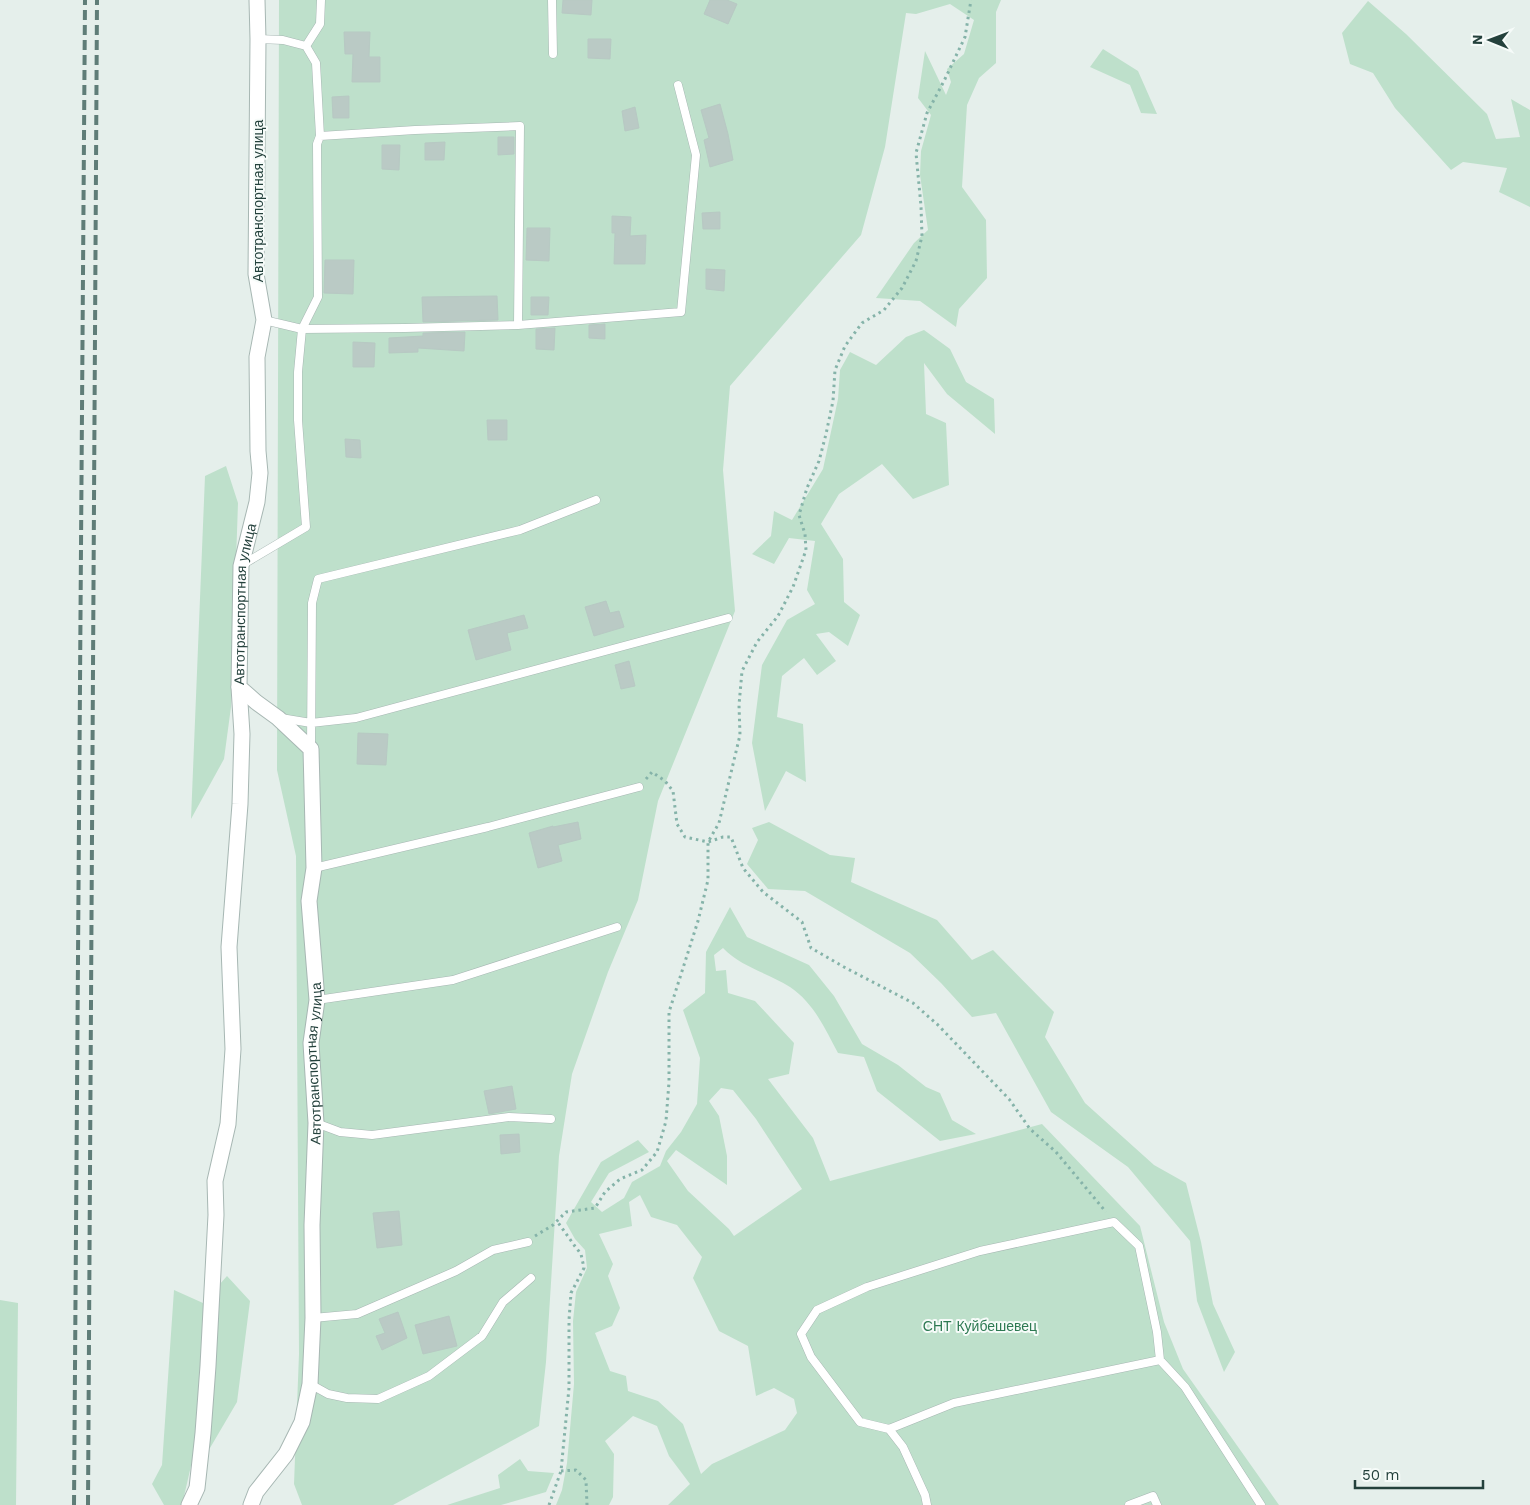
<svg xmlns="http://www.w3.org/2000/svg" width="1530" height="1505" font-family="'Work Sans',sans-serif">
  <rect width="100%" height="100%" fill="#e5efeb"/>
  <path fill="#bee0cb" fill-rule="evenodd" d="M 279,0 L 1001,0 L 996,12 L 996,63 L 979,78 L 967,105 L 962,187 L 986,220 L 987,278 L 959,309 L 956,327 L 920,301 L 876,298 L 914,243 L 928,230 L 920,175 L 921,151 L 931,115 L 918,98 L 925,51 L 946,95 L 951,82 L 947,69 L 964,54 L 974,20 L 950,4 L 916,14 L 906,13 L 885,147 L 861,235 L 730,386 L 723,470 L 735,611 L 658,801 L 638,900 L 608,972 L 572,1074 L 559,1156 L 546,1362 L 539,1426 L 393,1505 L 302,1505 L 294,1484 L 299,1354 L 296,856 L 277,770 Z
    M 1368,1 L 1406,34 L 1487,114 L 1496,139 L 1520,137 L 1511,99 L 1530,110 L 1530,207 L 1499,192 L 1507,168 L 1463,162 L 1451,170 L 1395,108 L 1373,73 L 1350,64 L 1342,33 Z
    M 1103,49 L 1138,71 L 1157,114 L 1141,113 L 1130,85 L 1090,67 Z
    M 924,330 L 950,349 L 966,382 L 994,399 L 995,434 L 947,394 L 924,363 L 926,414 L 946,423 L 949,485 L 913,499 L 882,464 L 839,494 L 821,524 L 843,559 L 844,602 L 860,615 L 848,646 L 829,632 L 816,634 L 836,661 L 817,675 L 804,658 L 782,676 L 777,717 L 803,724 L 806,782 L 786,771 L 765,811 L 752,743 L 762,665 L 787,620 L 815,604 L 807,590 L 815,541 L 789,538 L 774,564 L 752,554 L 771,536 L 774,511 L 792,520 L 823,469 L 838,399 L 840,370 L 850,352 L 876,365 L 906,337 Z
    M 226,466 L 238,503 L 231,707 L 224,759 L 191,819 L 205,476 Z
    M 769,822 L 830,855 L 855,858 L 851,882 L 937,920 L 972,960 L 993,950 L 1054,1012 L 1045,1037 L 1085,1103 L 1154,1165 L 1186,1183 L 1201,1242 L 1213,1304 L 1235,1352 L 1224,1372 L 1197,1301 L 1190,1241 L 1128,1167 L 1051,1112 L 996,1013 L 972,1017 L 941,983 L 910,953 L 805,891 L 768,889 L 747,864 L 758,840 L 752,828 Z
    M 730,907 L 747,937 L 809,965 L 834,996 L 862,1044 L 898,1065 L 926,1087 L 940,1093 L 952,1120 L 976,1134 L 940,1141 L 877,1091 L 864,1057 L 838,1053 C 825,1029 814,1003 790,987 C 768,973 741,967 723,948 L 714,955 L 716,971 L 726,970 L 728,993 L 755,1001 L 794,1043 L 789,1074 L 768,1079 L 813,1138 L 830,1181 L 1042,1124 L 1140,1226 L 1164,1322 L 1183,1369 L 1279,1505 L 668,1505 L 690,1484 L 669,1456 L 657,1426 L 633,1416 L 605,1441 L 614,1454 L 613,1497 L 609,1505 L 556,1505 L 562,1490 L 567,1463 L 574,1384 L 573,1321 L 576,1292 L 587,1268 L 585,1250 L 575,1239 L 566,1223 L 601,1162 L 638,1140 L 649,1152 L 609,1173 L 591,1202 L 602,1212 L 624,1198 L 632,1182 L 660,1166 L 666,1151 L 681,1132 L 697,1104 L 700,1058 L 683,1010 L 705,993 L 706,952 ZM 721,1088 L 733,1090 L 756,1119 L 802,1189 L 734,1236 L 729,1229 L 688,1191 L 667,1161 L 676,1150 L 727,1185 L 727,1156 L 719,1116 L 709,1101 ZM 640,1195 L 651,1217 L 677,1225 L 702,1257 L 693,1278 L 719,1331 L 748,1346 L 756,1396 L 774,1388 L 794,1399 L 797,1413 L 785,1430 L 712,1464 L 701,1474 L 683,1424 L 658,1401 L 628,1391 L 626,1376 L 610,1371 L 595,1333 L 612,1326 L 620,1308 L 608,1276 L 613,1264 L 599,1234 L 632,1226 L 629,1202 Z
    M 227,1276 L 250,1301 L 237,1402 L 210,1448 L 193,1457 L 182,1505 L 164,1505 L 152,1484 L 162,1465 L 174,1290 L 203,1303 Z
    M 0,1300 L 18,1303 L 16,1505 L 0,1505 Z
    M 520,1459 L 528,1471 L 554,1473 L 546,1492 L 501,1505 L 447,1505 L 500,1488 L 498,1475 Z"/>
  <path fill="#bacac5" stroke="#b7c9c3" d="M 563,0 L 592,0 L 591,15 L 562,13 Z
    M 710,0 L 727,0 L 737,4 L 728,24 L 704,14 Z
    M 344,32 L 370,32 L 369,57 L 380,57 L 380,82 L 352,82 L 353,54 L 345,54 Z
    M 588,39 L 611,39 L 610,59 L 588,58 Z
    M 349,96 L 349,118 L 333,118 L 332,97 Z
    M 720,104 L 728,134 L 733,160 L 710,167 L 704,140 L 709,138 L 701,110 Z
    M 635,107 L 639,128 L 625,131 L 622,111 Z
    M 498,137 L 514,137 L 514,154 L 498,155 Z
    M 445,142 L 444,160 L 425,160 L 425,143 Z
    M 382,145 L 400,145 L 399,170 L 382,169 Z
    M 720,212 L 720,229 L 703,229 L 702,213 Z
    M 612,216 L 631,217 L 630,236 L 646,235 L 645,264 L 614,264 L 615,233 L 612,233 Z
    M 527,228 L 550,228 L 549,261 L 526,260 Z
    M 325,260 L 354,260 L 353,294 L 324,293 Z
    M 706,269 L 725,270 L 724,291 L 706,289 Z
    M 497,296 L 498,320 L 423,322 L 422,297 Z
    M 531,297 L 549,297 L 548,315 L 531,315 Z
    M 605,324 L 605,339 L 589,338 L 589,325 Z
    M 555,328 L 554,350 L 536,349 L 536,329 Z
    M 465,332 L 464,351 L 418,348 L 418,352 L 389,353 L 389,338 L 423,336 L 423,333 Z
    M 353,342 L 375,343 L 374,367 L 353,367 Z
    M 487,420 L 507,420 L 507,440 L 488,440 Z
    M 345,439 L 360,440 L 361,458 L 346,457 Z
    M 606,601 L 610,613 L 619,611 L 624,627 L 594,636 L 585,607 Z
    M 524,615 L 528,628 L 507,633 L 511,650 L 476,660 L 468,630 Z
    M 629,661 L 635,686 L 621,689 L 615,665 Z
    M 358,733 L 388,734 L 386,765 L 357,764 Z
    M 578,822 L 581,839 L 558,845 L 562,861 L 538,868 L 529,833 L 553,826 L 553,827 Z
    M 512,1086 L 516,1109 L 489,1114 L 484,1091 Z
    M 519,1134 L 520,1152 L 501,1154 L 500,1135 Z
    M 399,1211 L 402,1245 L 377,1248 L 373,1213 Z
    M 398,1312 L 407,1338 L 382,1350 L 376,1336 L 385,1333 L 379,1319 Z
    M 449,1316 L 457,1346 L 423,1354 L 415,1325 Z"/>
  <g fill="none" stroke-linecap="round" stroke-linejoin="round">
    <defs>
      <path id="service" d="M 552,0 L 553,54
        M 258,39 L 283,40 L 306,46 L 316,63 L 320,136 L 415,130 L 520,126 L 518,325
        M 306,46 L 320,24 L 321,0
        M 264,320 L 302,329 L 405,328 L 518,325 L 681,312 L 696,155 L 678,85
        M 242,565 L 306,527 L 298,420 L 298,372 L 302,329 L 318,297 L 317,144 L 320,136
        M 281,718 L 311,723 L 356,718 L 728,618
        M 311,749 L 312,603 L 318,579 L 520,530 L 596,500
        M 314,868 L 488,827 L 639,787
        M 317,1000 L 453,980 L 617,927
        M 316,1123 L 340,1132 L 372,1135 L 509,1117 L 551,1119
        M 313,1318 L 357,1314 L 456,1271 L 493,1250 L 528,1242
        M 310,1384 L 328,1394 L 347,1398 L 378,1399 L 429,1376 L 482,1336 L 503,1302 L 531,1278
        M 889,1429 L 954,1403 L 1160,1360
        M 927,1505 L 925,1495 L 903,1447 L 889,1429 L 860,1422 L 811,1357 L 801,1334 L 817,1310 L 867,1287 L 980,1251 L 1114,1222 L 1139,1246 L 1157,1332 L 1160,1360 L 1185,1387 L 1261,1505
        M 1129,1505 L 1153,1496 L 1157,1505"/>
      <g id="minor">
        <path d="M 189,1505 L 197,1488 L 203,1433 L 208,1366 L 216,1215 L 215,1181 L 228,1124 L 233,1049 L 229,947 L 240,804 L 242,734 L 239,687"/>
        <path id="s1" d="M 251,1505 L 256,1492 L 286,1454 L 302,1422 L 310,1384 L 313,1318 L 312,1225 L 316,1123 L 311,1043 L 317,1000 L 309,901 L 314,868 L 311,749 L 278,718 L 256,702 L 239,687 L 241,566 L 257,502 L 260,473 L 258,451 L 257,357 L 264,320 L 256,274 L 258,39 L 257,0"/>
      </g>
    </defs>
    <use href="#service" stroke="#a7b7b3" stroke-width="9"/>
    <use href="#minor" stroke="#a7b7b3" stroke-width="17"/>
    <path stroke="#85b3a9" stroke-width="3" stroke-dasharray="2.5 4" stroke-linecap="butt" d="M 646,779 L 652,772 L 665,781 L 673,791 L 677,824 L 685,837 L 708,842 L 723,837 L 731,837 L 743,868 L 763,892 L 802,922 L 811,948 L 844,967 L 913,1003 L 938,1025 L 1009,1099 L 1030,1129 L 1056,1152 L 1106,1212
      M 535,1236 L 553,1225 L 566,1212 L 595,1208 L 605,1192 L 620,1179 L 642,1170 L 657,1152 L 666,1121 L 669,1082 L 669,1012 L 698,921 L 708,880 L 708,842 L 719,823 L 740,735 L 739,705 L 742,671 L 757,642 L 778,616 L 793,587 L 806,550 L 805,534 L 799,515 L 807,488 L 819,461 L 826,434 L 833,401 L 835,370 L 845,346 L 862,323 L 884,310 L 902,288 L 916,261 L 922,236 L 921,206 L 916,153 L 927,113 L 944,81 L 965,37 L 971,0
      M 561,1471 L 576,1470 L 586,1480 L 587,1505
      M 549,1505 L 561,1471 L 569,1388 L 569,1320 L 571,1293 L 584,1268 L 581,1254 L 574,1245 L 557,1221"/>
    <use href="#service" stroke="#fff" stroke-width="8"/>
    <use href="#minor" stroke="#fff" stroke-width="15"/>
    <path stroke="#5f7d78" stroke-width="4" stroke-dasharray="10 5" stroke-linecap="butt" d="M 74,1505 L 85,0
      M 88,1505 L 97,0"/>
  </g>
  <g text-anchor="middle" dominant-baseline="central" stroke-width="4" stroke-linejoin="round" paint-order="stroke">
    <g font-size="14" fill="#24413c" stroke="#f6fbf9">
      <text transform="translate(258 201) rotate(-90)">Автотранспортная улица</text>
      <text stroke="none"><textPath href="#s1" startOffset="952">Автотранспортная улица</textPath></text>
      <text stroke="none"><textPath href="#s1" startOffset="458">Автотранспортная улица</textPath></text>
    </g>
    <g font-size="14" fill="#2d7952" stroke="#f6fbf9">
      <text x="980" y="1326">СНТ Куйбешевец</text>
    </g>
  </g>
  <g transform="translate(1490 40) rotate(271)" stroke="#f6fbf9" stroke-width="4" paint-order="stroke">
  <path d="M0-4L9 19L0 12L-9 19Z" fill="#24413c"/>
  <text y="-8" font-size="14" font-weight="bold" text-anchor="middle" fill="#24413c">N</text>
  </g>
  <path d="M1355 1480v8h128v-8" fill="none" stroke="#24413c" stroke-width="2.5"/>
  <text x="1362" y="1480" font-size="15" fill="#24413c" stroke="#f6fbf9" stroke-width="4" paint-order="stroke">50 m</text>
</svg>
